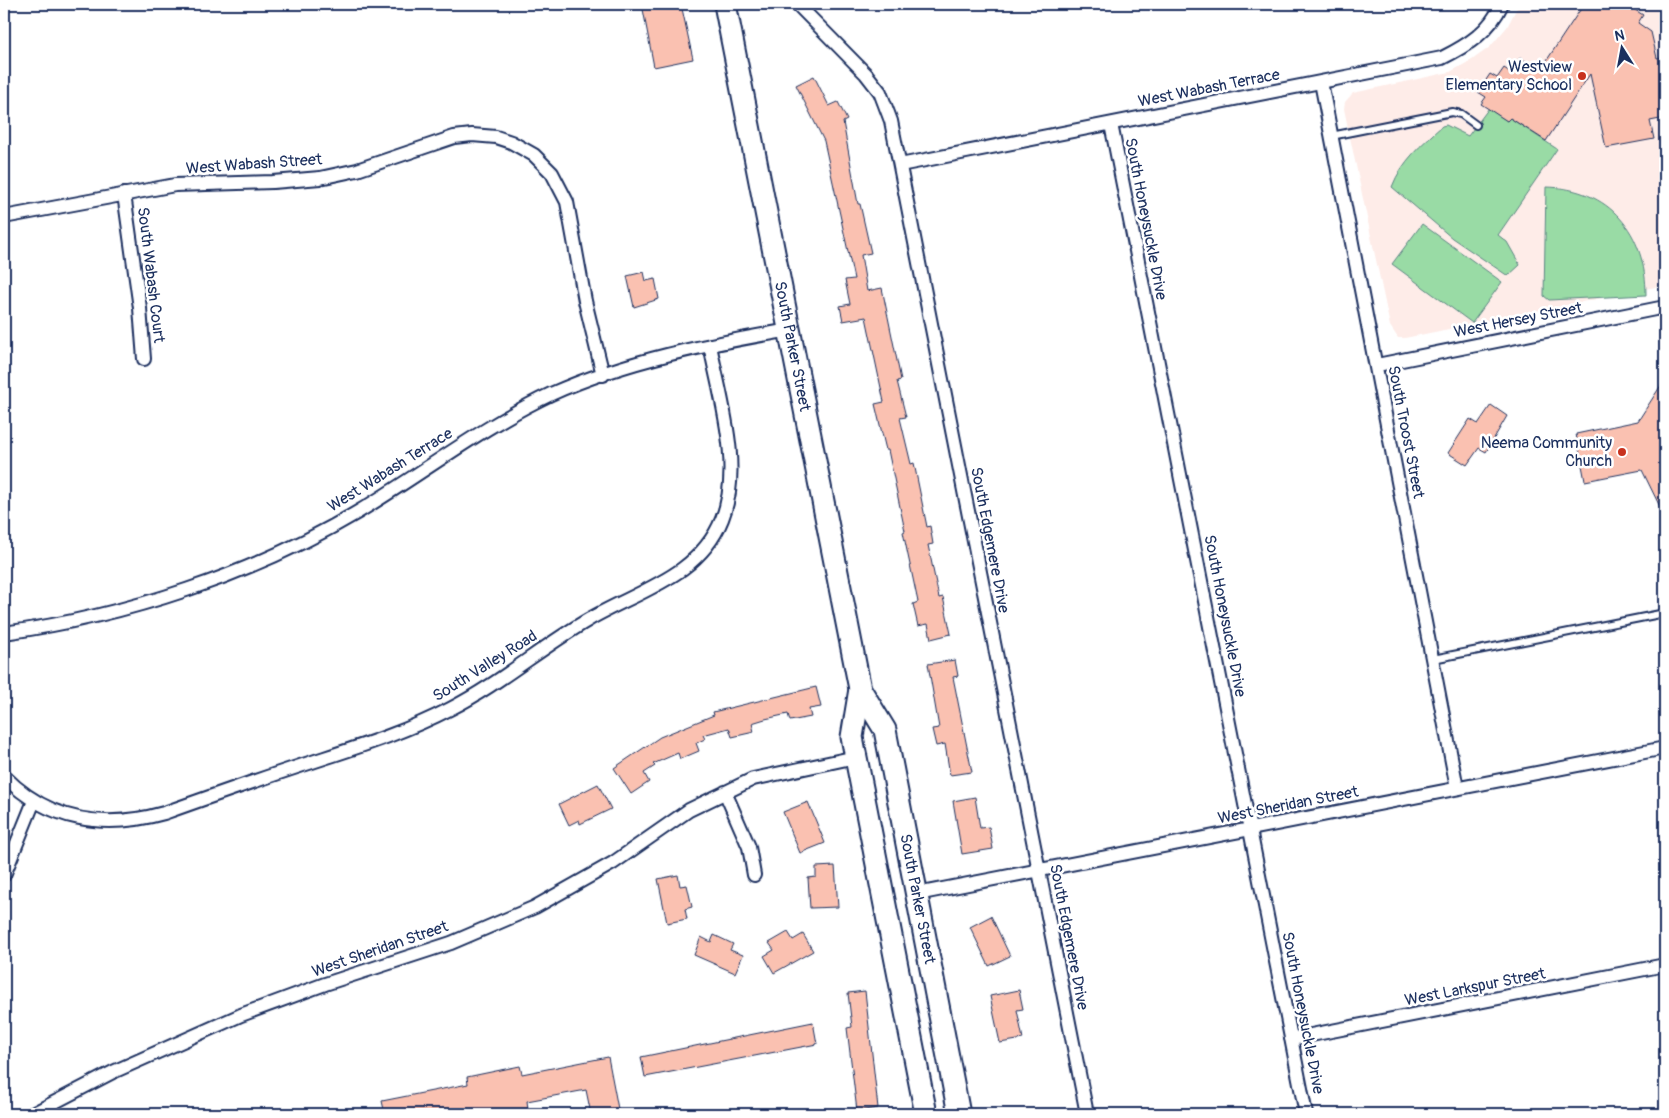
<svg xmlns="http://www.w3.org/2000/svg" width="1669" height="1118" font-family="Pangolin,sans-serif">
  <rect width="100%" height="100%" fill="#fff"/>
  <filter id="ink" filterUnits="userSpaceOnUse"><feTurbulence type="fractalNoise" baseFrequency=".02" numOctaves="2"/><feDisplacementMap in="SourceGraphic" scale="10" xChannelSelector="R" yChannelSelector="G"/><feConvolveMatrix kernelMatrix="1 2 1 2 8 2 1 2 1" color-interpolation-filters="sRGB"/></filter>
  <g filter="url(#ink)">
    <path fill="#feece8" d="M 1519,4 L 1665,4 L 1665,285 L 1405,338 L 1398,338 L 1390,326 L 1344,109 L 1345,102 L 1353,93 L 1450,72 L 1472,60 L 1490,47 L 1507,27 Z"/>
    <path fill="#99dba5" stroke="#5a8582" d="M 1489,108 L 1507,121 L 1510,118 L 1557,149 L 1498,235 L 1507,242 L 1520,265 L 1508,276 L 1452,238 L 1392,187 C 1402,161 1421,145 1442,126 L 1446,125 L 1468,136 Z
      M 1546,187 C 1610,188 1646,233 1646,295 L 1549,300 L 1544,296 Z
      M 1422,224 L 1502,282 L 1472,323 L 1392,264 Z"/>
    <path fill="#fac1b1" stroke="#1b2f5e" d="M 642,4 L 681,4 L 693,59 L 654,67 Z
      M 1584,4 L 1631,4 L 1632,8 L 1643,15 L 1638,23 L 1651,32 L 1657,58 L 1665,56 L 1665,118 L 1650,121 L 1654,139 L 1606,148 L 1590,74 L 1546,141 L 1510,118 L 1507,121 L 1481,104 L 1486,97 L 1478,92 L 1490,74 L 1497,78 L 1504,68 L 1510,72 L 1520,58 L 1541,69 Z
      M 814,76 L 829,106 L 838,102 L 847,120 L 843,122 L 858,204 L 860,204 L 871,253 L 861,255 L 867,291 L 882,288 L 901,380 L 897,381 L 906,417 L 900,418 L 911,464 L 914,463 L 927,527 L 930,526 L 933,544 L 928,545 L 939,598 L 943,597 L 951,634 L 931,639 L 928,624 L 918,626 L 913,604 L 918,602 L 903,532 L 905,531 L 888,450 L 886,450 L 875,404 L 884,402 L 866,317 L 843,321 L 840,306 L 850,304 L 845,280 L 854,279 L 824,141 L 796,85 Z
      M 644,272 L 646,281 L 655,279 L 659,299 L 634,307 L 627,276 Z
      M 1665,379 L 1665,517 L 1642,470 L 1585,481 L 1576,434 L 1638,421 Z
      M 1491,405 L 1507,416 L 1486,452 L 1479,448 L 1467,465 L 1448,453 L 1470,419 L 1478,424 Z
      M 955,660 L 958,676 L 953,677 L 972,772 L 950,775 L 945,744 L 936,746 L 932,729 L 939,728 L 928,664 Z
      M 816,687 L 821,707 L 809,709 L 811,717 L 790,721 L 788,714 L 765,719 L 752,723 L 754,732 L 732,737 L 729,728 L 703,735 L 705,739 L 696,743 L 699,751 L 680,759 L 678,753 L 653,764 L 655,766 L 644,773 L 649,782 L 631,794 L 614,768 L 660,737 L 714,715 L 713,712 Z
      M 598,784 L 611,809 L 580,824 L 579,820 L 569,825 L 559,804 Z
      M 975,797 L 980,828 L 989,827 L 993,849 L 962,854 L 953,801 Z
      M 808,802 L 825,843 L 800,853 L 783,812 Z
      M 835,866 L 838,907 L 810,908 L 808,878 L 816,877 L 816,867 Z
      M 678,875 L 680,886 L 687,885 L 692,907 L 685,909 L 687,919 L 667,923 L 658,879 Z
      M 991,916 L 1010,956 L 989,966 L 970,927 Z
      M 788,932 L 793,940 L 803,934 L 813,951 L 774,973 L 764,956 L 774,950 L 769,943 Z
      M 714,935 L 733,944 L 730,950 L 743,955 L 735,973 L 694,955 L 701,937 L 711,942 Z
      M 1019,990 L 1023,1009 L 1017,1010 L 1023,1039 L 1000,1043 L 990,996 Z
      M 865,991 L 878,1108 L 857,1111 L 847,1028 L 852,1027 L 848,993 Z
      M 813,1022 L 817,1044 L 645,1077 L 641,1057 Z
      M 608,1057 L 619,1114 L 591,1114 L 586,1090 L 527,1101 L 528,1109 L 502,1114 L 474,1114 L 473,1112 L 460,1114 L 385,1114 L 382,1101 L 468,1084 L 467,1077 L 520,1066 L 522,1074 Z"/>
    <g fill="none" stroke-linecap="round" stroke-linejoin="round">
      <defs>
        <path id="service" d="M 1331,136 L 1452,112 L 1461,114 L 1476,125
          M 1433,659 L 1665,613"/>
        <path id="minor" d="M 797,4 L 866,74 L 880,92 L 891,121 L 1087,1114
          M 1321,82 L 1457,788
          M 1111,124 L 1306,1114
          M 900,165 L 1442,58 C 1468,45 1489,32 1502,4
          M 124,194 L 140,308 L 144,359
          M 4,217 L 175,185 L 273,182 L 320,178 L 357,170 L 454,137 L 472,135 L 496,137 L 511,142 L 534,155 L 552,173 L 567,202 L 585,301 L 603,375
          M 1377,365 L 1665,307
          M 4,633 C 126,616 252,575 358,512 C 423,473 483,426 551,394 C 627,360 709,344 790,330
          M 4,776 C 48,821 104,830 164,813 C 209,797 254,781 300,766 C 351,749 402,734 450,709 C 499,684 540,648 588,620 C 637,591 699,577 722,519 C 743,467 720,398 710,345
          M 725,792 L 749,847 L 754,875
          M 4,875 L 34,801
          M 917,894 L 1665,748
          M 1291,1039 L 1665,965
          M 32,1114 L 113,1072 L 241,1015 L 325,984 L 451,943 L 535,907 L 613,863 L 689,810 L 753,779 L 856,757"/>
        <g id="trunk">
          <path id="s1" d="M 725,4 L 860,689 L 852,737 L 926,1114"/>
          <path id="s2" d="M 860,689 L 885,730 L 959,1114"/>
        </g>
      </defs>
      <use href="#service" stroke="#1b2f5e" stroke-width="10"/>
      <use href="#minor" stroke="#1b2f5e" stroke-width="16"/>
      <use href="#trunk" stroke="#1b2f5e" stroke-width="25"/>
      <use href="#service" stroke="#fff" stroke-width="6"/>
      <use href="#minor" stroke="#fff" stroke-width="12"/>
      <use href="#trunk" stroke="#fff" stroke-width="21"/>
    </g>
  </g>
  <g fill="#c8321e" stroke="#fff" stroke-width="2">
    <circle cx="1582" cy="76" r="5"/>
    <circle cx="1622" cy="452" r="5"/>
  </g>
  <g text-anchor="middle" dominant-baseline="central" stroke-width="5" stroke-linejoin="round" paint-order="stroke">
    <g font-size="16" fill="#1b2f5e" stroke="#fff" text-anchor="end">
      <text x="1572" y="67">Westview<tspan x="1572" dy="18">Elementary School</tspan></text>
      <text x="1612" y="443">Neema Community<tspan x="1612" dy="18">Church</tspan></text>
    </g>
    <g font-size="16" fill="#1b2f5e" stroke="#fff">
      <text transform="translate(1209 88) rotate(-11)">West Wabash Terrace</text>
      <text transform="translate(254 164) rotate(-4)">West Wabash Street</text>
      <text transform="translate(1146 219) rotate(79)">South Honeysuckle Drive</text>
      <text transform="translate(151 275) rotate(83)">South Wabash Court</text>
      <text transform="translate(1518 320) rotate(-11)">West Hersey Street</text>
      <text stroke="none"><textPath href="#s1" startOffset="349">South Parker Street</textPath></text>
      <text transform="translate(1406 432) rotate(79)">South Troost Street</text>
      <text transform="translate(390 470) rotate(-32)">West Wabash Terrace</text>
      <text transform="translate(990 540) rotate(79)">South Edgemere Drive</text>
      <text transform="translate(1225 616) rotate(79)">South Honeysuckle Drive</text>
      <text transform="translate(485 666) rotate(-32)">South Valley Road</text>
      <text transform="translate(1288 805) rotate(-11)">West Sheridan Street</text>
      <text stroke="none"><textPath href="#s2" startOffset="220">South Parker Street</textPath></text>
      <text transform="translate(1069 937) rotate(79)">South Edgemere Drive</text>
      <text transform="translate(380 949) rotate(-19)">West Sheridan Street</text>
      <text transform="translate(1475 987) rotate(-11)">West Larkspur Street</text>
      <text transform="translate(1303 1013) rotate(79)">South Honeysuckle Drive</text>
    </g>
  </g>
  <rect width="1669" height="1118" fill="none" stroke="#fff" stroke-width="20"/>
  <rect x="10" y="10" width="1649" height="1098" fill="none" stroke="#1b2f5e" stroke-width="2" filter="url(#ink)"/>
  <g transform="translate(1622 48) rotate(349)" stroke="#ffffff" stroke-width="4" paint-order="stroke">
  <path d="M0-4L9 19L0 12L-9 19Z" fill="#1b2f5e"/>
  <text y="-8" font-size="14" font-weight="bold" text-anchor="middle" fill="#1b2f5e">N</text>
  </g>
</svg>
